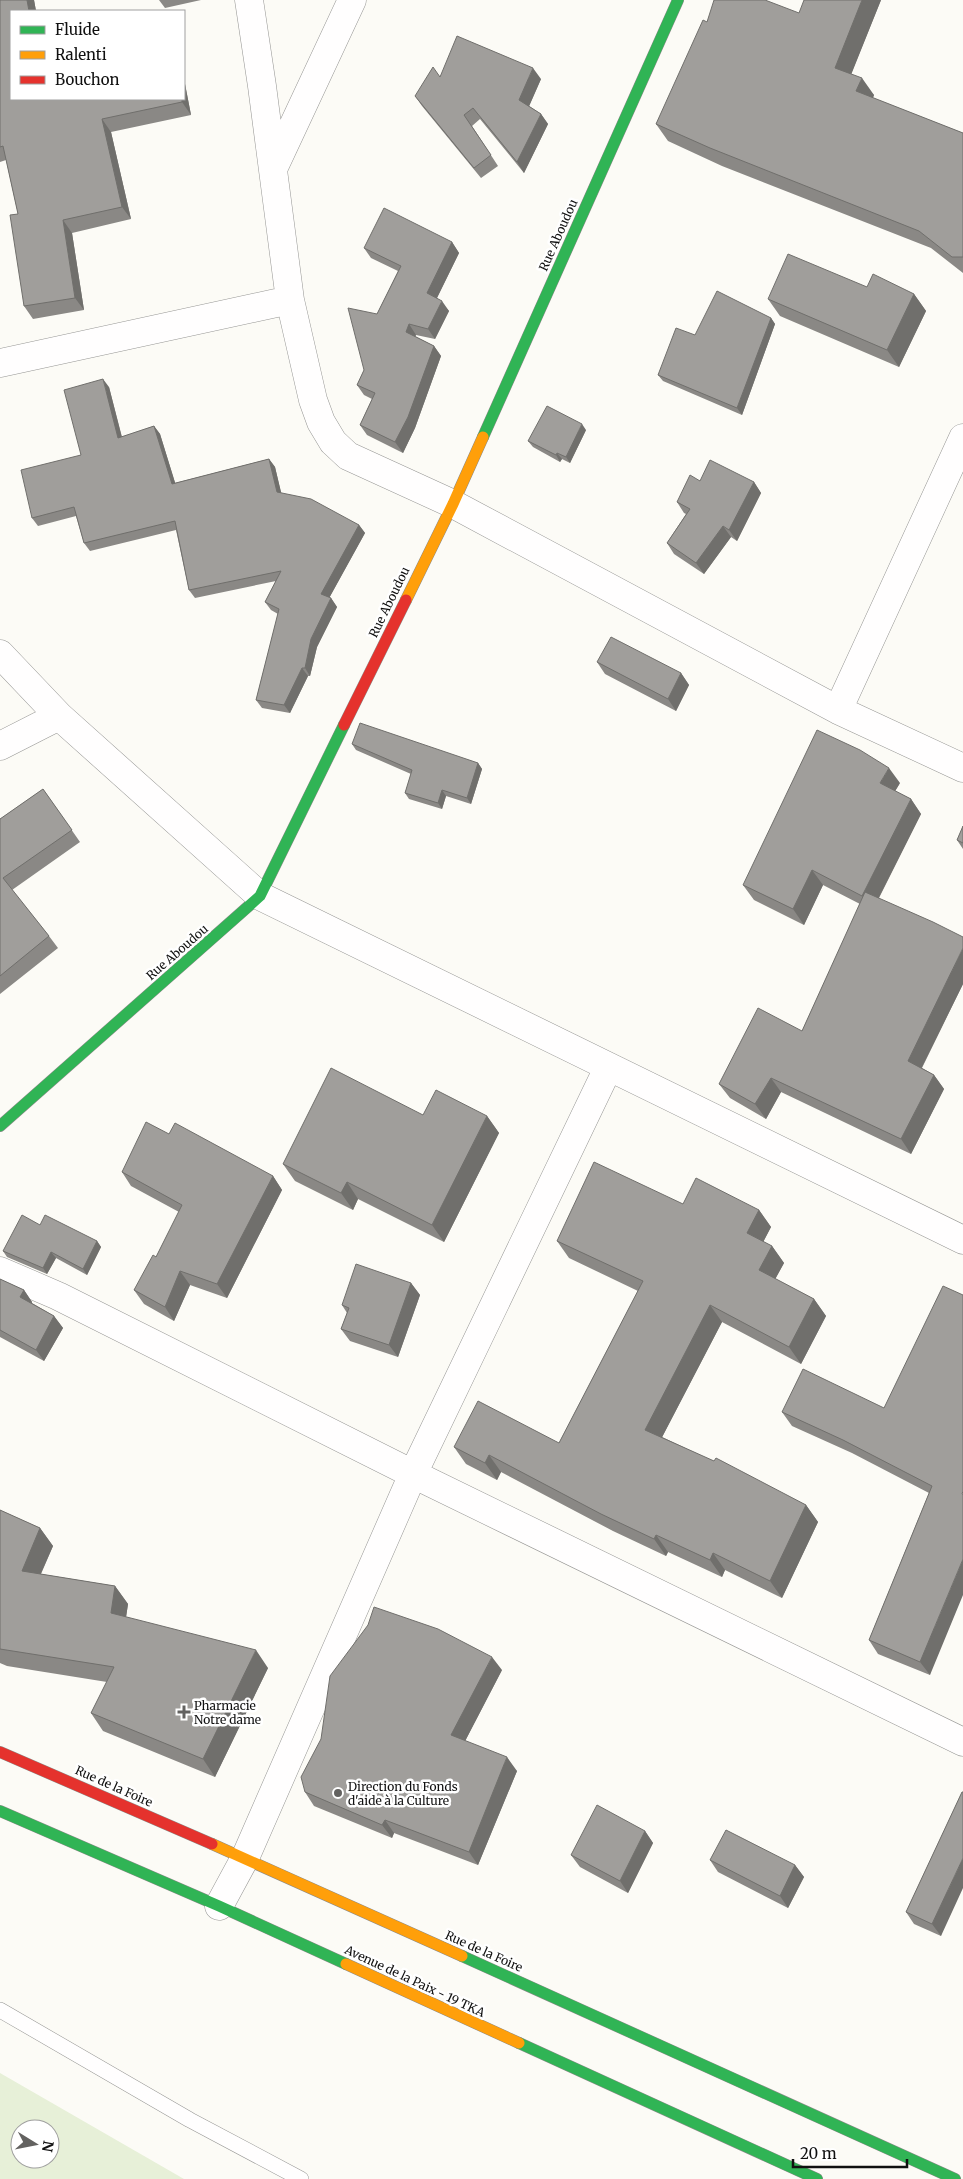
<svg xmlns="http://www.w3.org/2000/svg" width="963" height="2179" font-family="Merriweather,serif">
  <rect width="100%" height="100%" fill="#fcfbf6"/>
  <path fill="#e7f0d8" fill-rule="evenodd" d="M 0,2073 L 184,2179 L 0,2179 ZM 20,2129 L 50,2129 L 50,2159 L 20,2159 Z"/>
  <g fill="none" stroke-linecap="round" stroke-linejoin="round">
    <defs>
      <path id="lane" d="M 0,2010 L 190,2120 L 301,2179"/>
      <path id="street" d="M 249,0 L 262,86 L 290,300 L 313,400 L 321,422 L 333,442 L 348,456 L 453,504 L 838,710 L 963,768
        M 273,169 L 352,0
        M 0,363 L 290,300
        M 0,654 L 59,716 L 260,896 L 963,1240
        M 838,710 L 963,438
        M 0,746 L 59,716
        M 0,1271 L 58,1296 L 413,1474 L 963,1742
        M 219,1906 L 245,1858 L 413,1474 L 608,1068"/>
      <path id="fast" d="M 483,437 L 678,0
        M 0,1126 L 260,896 L 344,725
        M 0,1811 L 219,1906 L 346,1964
        M 462,1956 L 955,2179
        M 519,2043 L 817,2179"/>
      <path id="slow" d="M 406,600 L 453,504 L 483,437
        M 212,1844 L 462,1956
        M 346,1964 L 519,2043"/>
      <path id="jam" d="M 344,725 L 406,600
        M 0,1752 L 212,1844"/>
    </defs>
    <use href="#lane" stroke="#969694" stroke-width="16"/>
    <use href="#street" stroke="#969694" stroke-width="29"/>
    <use href="#fast" stroke="#8d8c8a" stroke-width="12"/>
    <use href="#slow" stroke="#8d8c8a" stroke-width="12"/>
    <use href="#jam" stroke="#8d8c8a" stroke-width="12"/>
    <use href="#lane" stroke="#fffefe" stroke-width="15"/>
    <use href="#street" stroke="#fffefe" stroke-width="28"/>
    <use href="#fast" stroke="#30b455" stroke-width="11"/>
    <use href="#slow" stroke="#ff9f0a" stroke-width="11"/>
    <use href="#jam" stroke="#e5322d" stroke-width="11"/>
  </g>
  <path fill="#8a8885" d="M 0,0 L 34,0 L 36,11 L 11,11 L 11,99 L 185,84 L 191,115 L 111,132 L 131,219 L 72,233 L 84,310 L 33,319 L 24,306 L 18,214 L 6,160 L 0,162 Z
    M 159,0 L 201,0 L 165,8 Z
    M 881,0 L 851,74 L 874,95 L 873,98 L 963,133 L 963,273 L 931,248 L 722,166 L 668,141 L 656,124 L 707,22 L 799,13 Z
    M 440,77 L 541,79 L 529,106 L 541,114 L 548,124 L 524,173 L 480,119 L 472,126 L 498,166 L 481,178 L 422,106 L 415,96 Z
    M 452,242 L 459,253 L 437,298 L 449,311 L 435,339 L 416,335 L 415,336 L 434,346 L 441,356 L 415,428 L 403,453 L 367,435 L 360,425 L 372,399 L 364,395 L 357,385 L 364,370 L 377,314 L 398,271 L 371,258 L 364,248 Z
    M 867,287 L 914,294 L 926,311 L 899,367 L 780,316 L 768,299 Z
    M 771,318 L 775,324 L 742,415 L 663,381 L 658,375 L 695,335 Z
    M 109,387 L 122,437 L 154,426 L 160,434 L 175,483 L 269,459 L 275,467 L 281,493 L 359,525 L 365,533 L 329,598 L 331,598 L 337,607 L 317,647 L 310,676 L 308,676 L 290,713 L 262,708 L 256,700 L 278,614 L 271,610 L 265,602 L 276,581 L 195,598 L 189,590 L 176,530 L 90,551 L 84,543 L 76,516 L 38,526 L 32,518 L 81,455 Z
    M 586,430 L 570,463 L 562,459 L 560,462 L 533,447 L 528,441 Z
    M 700,481 L 754,482 L 761,493 L 737,541 L 731,537 L 704,574 L 674,554 L 667,543 L 686,514 L 684,513 L 677,502 Z
    M 597,662 L 681,673 L 689,685 L 676,711 L 605,674 Z
    M 352,744 L 478,763 L 482,769 L 471,804 L 446,796 L 442,809 L 409,799 L 405,793 L 411,774 L 356,750 Z
    M 900,783 L 895,791 L 911,799 L 921,814 L 879,898 L 963,984 L 922,1068 L 934,1075 L 944,1089 L 911,1154 L 781,1092 L 766,1119 L 730,1098 L 719,1084 L 802,1031 L 860,904 L 823,885 L 804,925 L 754,900 L 743,885 Z
    M 43,789 L 80,842 L 12,890 L 49,936 L 58,948 L 0,994 L 0,819 Z
    M 963,826 L 963,849 L 957,840 Z
    M 423,1115 L 487,1116 L 499,1133 L 444,1242 L 358,1199 L 353,1210 L 295,1181 L 283,1164 Z
    M 169,1134 L 273,1176 L 282,1190 L 227,1298 L 190,1285 L 174,1321 L 144,1304 L 134,1290 L 156,1257 L 179,1212 L 131,1186 L 122,1172 Z
    M 683,1204 L 759,1210 L 771,1227 L 763,1242 L 772,1246 L 784,1263 L 775,1279 L 814,1299 L 826,1316 L 801,1364 L 722,1322 L 662,1437 L 806,1505 L 818,1522 L 782,1598 L 725,1570 L 722,1577 L 668,1552 L 666,1556 L 613,1531 L 501,1472 L 497,1480 L 466,1464 L 454,1447 L 559,1443 L 638,1291 L 569,1258 L 557,1241 Z
    M 40,1225 L 97,1241 L 101,1247 L 87,1275 L 56,1258 L 47,1274 L 7,1257 L 3,1251 Z
    M 0,1279 L 24,1290 L 32,1302 L 32,1303 L 54,1316 L 63,1328 L 44,1361 L 0,1337 Z
    M 411,1283 L 420,1295 L 398,1357 L 350,1341 L 341,1329 L 347,1313 L 342,1305 Z
    M 963,1295 L 930,1675 L 878,1654 L 869,1640 L 929,1493 L 852,1453 L 792,1426 L 782,1412 L 884,1408 Z
    M 0,1510 L 40,1528 L 53,1546 L 41,1574 L 115,1586 L 128,1604 L 126,1617 L 268,1668 L 215,1777 L 103,1731 L 91,1713 L 107,1682 L 7,1666 L 0,1663 Z
    M 502,1670 L 465,1741 L 517,1771 L 478,1865 L 394,1833 L 392,1838 L 314,1806 L 305,1792 L 321,1739 Z
    M 962,1792 L 941,1936 L 914,1924 L 906,1912 Z
    M 645,1831 L 653,1843 L 628,1893 L 580,1867 L 571,1855 Z
    M 710,1860 L 795,1865 L 804,1877 L 788,1908 L 718,1872 Z"/>
  <path fill="#706f6c" d="M 27,0 L 34,0 L 36,11 L 29,11 Z
    M 862,0 L 881,0 L 847,85 L 835,68 Z
    M 533,68 L 541,79 L 527,111 L 519,100 Z
    M 862,78 L 874,95 L 868,108 L 856,91 Z
    M 184,82 L 185,84 L 191,115 L 182,102 L 182,99 L 184,99 Z
    M 541,114 L 548,124 L 524,173 L 517,162 Z
    M 102,119 L 111,132 L 131,219 L 122,207 Z
    M 63,220 L 72,233 L 84,310 L 75,298 Z
    M 452,242 L 459,253 L 434,304 L 427,293 Z
    M 914,294 L 926,311 L 899,367 L 887,350 Z
    M 442,301 L 449,311 L 435,339 L 428,329 Z
    M 771,318 L 775,324 L 742,415 L 737,408 Z
    M 409,324 L 416,335 L 413,342 L 406,332 Z
    M 434,346 L 441,356 L 415,428 L 403,453 L 395,442 Z
    M 103,379 L 109,387 L 124,446 L 118,438 Z
    M 582,424 L 586,430 L 570,463 L 566,457 Z
    M 154,426 L 160,434 L 178,492 L 172,484 Z
    M 557,453 L 562,459 L 560,462 L 556,455 Z
    M 269,459 L 275,467 L 283,500 L 277,492 Z
    M 754,482 L 761,493 L 737,541 L 729,530 Z
    M 359,525 L 365,533 L 327,602 L 321,594 Z
    M 723,526 L 731,537 L 704,574 L 696,563 Z
    M 331,598 L 337,607 L 317,647 L 310,676 L 305,668 L 311,639 Z
    M 302,668 L 308,676 L 290,713 L 284,705 Z
    M 681,673 L 689,685 L 676,711 L 668,699 Z
    M 478,763 L 482,769 L 471,804 L 467,798 Z
    M 889,768 L 900,783 L 891,798 L 880,783 Z
    M 442,790 L 446,796 L 442,809 L 438,803 Z
    M 911,799 L 921,814 L 872,911 L 862,896 Z
    M 812,870 L 823,885 L 804,925 L 793,909 Z
    M 963,948 L 963,984 L 918,1075 L 908,1061 Z
    M 934,1075 L 944,1089 L 911,1154 L 901,1139 Z
    M 771,1078 L 781,1092 L 766,1119 L 755,1104 Z
    M 487,1116 L 499,1133 L 444,1242 L 432,1225 Z
    M 273,1176 L 282,1190 L 227,1298 L 217,1284 Z
    M 347,1182 L 358,1199 L 353,1210 L 341,1193 Z
    M 759,1210 L 771,1227 L 759,1250 L 747,1233 Z
    M 97,1241 L 101,1247 L 87,1275 L 83,1269 Z
    M 772,1246 L 784,1263 L 771,1287 L 759,1270 Z
    M 51,1252 L 56,1258 L 47,1274 L 43,1268 Z
    M 180,1271 L 190,1285 L 174,1321 L 165,1307 Z
    M 411,1283 L 420,1295 L 398,1357 L 389,1345 Z
    M 24,1290 L 32,1302 L 29,1309 L 20,1297 Z
    M 814,1299 L 826,1316 L 801,1364 L 789,1347 Z
    M 710,1305 L 722,1322 L 657,1447 L 645,1430 Z
    M 54,1316 L 63,1328 L 44,1361 L 36,1350 Z
    M 489,1455 L 501,1472 L 497,1480 L 485,1463 Z
    M 806,1505 L 818,1522 L 782,1598 L 770,1581 Z
    M 40,1528 L 53,1546 L 34,1589 L 22,1571 Z
    M 656,1535 L 668,1552 L 666,1556 L 654,1539 Z
    M 713,1553 L 725,1570 L 722,1577 L 710,1560 Z
    M 963,1559 L 963,1595 L 930,1675 L 920,1662 Z
    M 115,1586 L 128,1604 L 124,1631 L 111,1613 Z
    M 256,1650 L 268,1668 L 215,1777 L 203,1759 Z
    M 492,1657 L 502,1670 L 461,1749 L 451,1735 Z
    M 507,1757 L 517,1771 L 478,1865 L 469,1852 Z
    M 385,1820 L 394,1833 L 392,1838 L 382,1825 Z
    M 645,1831 L 653,1843 L 628,1893 L 620,1881 Z
    M 963,1858 L 963,1888 L 941,1936 L 932,1924 Z
    M 795,1865 L 804,1877 L 788,1908 L 780,1896 Z"/>
  <path fill="#a09e9b" stroke="#706f6c" d="M 0,0 L 27,0 L 29,11 L 11,11 L 11,99 L 182,99 L 182,102 L 102,119 L 122,207 L 63,220 L 75,298 L 24,306 L 10,215 L 18,214 L 3,146 L 0,147 Z
    M 714,0 L 765,0 L 799,13 L 804,0 L 862,0 L 835,68 L 862,78 L 856,91 L 963,133 L 963,257 L 952,257 L 919,231 L 710,148 L 656,124 L 703,20 L 707,22 Z
    M 457,36 L 533,68 L 519,100 L 541,114 L 517,162 L 473,108 L 464,115 L 491,155 L 474,168 L 415,96 L 433,67 L 440,77 Z
    M 384,208 L 452,242 L 427,293 L 442,301 L 428,329 L 409,324 L 406,332 L 434,346 L 408,417 L 395,442 L 360,425 L 375,393 L 357,385 L 364,370 L 348,308 L 377,314 L 401,266 L 364,248 Z
    M 788,254 L 867,287 L 873,274 L 914,294 L 887,350 L 768,299 Z
    M 717,291 L 771,318 L 737,408 L 658,375 L 676,328 L 695,335 Z
    M 103,379 L 118,438 L 154,426 L 172,484 L 269,459 L 277,492 L 311,499 L 359,525 L 321,594 L 331,598 L 311,639 L 305,668 L 302,668 L 284,705 L 256,700 L 279,609 L 265,602 L 281,571 L 189,590 L 175,521 L 84,543 L 74,507 L 32,518 L 21,470 L 81,455 L 64,390 Z
    M 547,406 L 582,424 L 566,457 L 557,453 L 556,455 L 528,441 Z
    M 710,460 L 754,482 L 729,530 L 723,526 L 696,563 L 667,543 L 690,509 L 677,502 L 690,475 L 700,481 Z
    M 611,637 L 681,673 L 668,699 L 597,662 Z
    M 360,723 L 478,763 L 467,798 L 442,790 L 438,803 L 405,793 L 412,770 L 352,744 Z
    M 817,730 L 860,750 L 889,768 L 880,783 L 911,799 L 862,896 L 812,870 L 793,909 L 743,885 Z
    M 43,789 L 72,830 L 3,878 L 49,936 L 0,976 L 0,819 Z
    M 963,826 L 963,843 L 957,840 Z
    M 865,892 L 933,922 L 963,937 L 963,948 L 908,1061 L 934,1075 L 901,1139 L 771,1078 L 755,1104 L 719,1084 L 758,1008 L 802,1031 Z
    M 331,1068 L 423,1115 L 436,1090 L 487,1116 L 432,1225 L 347,1182 L 341,1193 L 283,1164 Z
    M 146,1122 L 169,1134 L 175,1123 L 273,1176 L 217,1284 L 180,1271 L 165,1307 L 134,1290 L 153,1255 L 156,1257 L 182,1205 L 122,1172 Z
    M 594,1162 L 683,1204 L 696,1178 L 759,1210 L 747,1233 L 772,1246 L 759,1270 L 814,1299 L 789,1347 L 710,1305 L 645,1430 L 714,1461 L 716,1458 L 806,1505 L 770,1581 L 713,1553 L 710,1560 L 656,1535 L 654,1539 L 601,1514 L 489,1455 L 485,1463 L 454,1447 L 478,1401 L 559,1443 L 643,1281 L 557,1241 Z
    M 22,1215 L 40,1225 L 45,1215 L 97,1241 L 83,1269 L 51,1252 L 43,1268 L 3,1251 Z
    M 356,1264 L 411,1283 L 389,1345 L 341,1329 L 349,1308 L 342,1305 Z
    M 0,1279 L 24,1290 L 20,1297 L 54,1316 L 36,1350 L 0,1330 Z
    M 943,1286 L 963,1295 L 963,1491 L 962,1494 L 963,1494 L 963,1559 L 920,1662 L 869,1640 L 932,1486 L 843,1440 L 782,1412 L 803,1369 L 884,1408 Z
    M 0,1510 L 40,1528 L 22,1571 L 115,1586 L 111,1613 L 256,1650 L 203,1759 L 91,1713 L 114,1667 L 0,1649 Z
    M 374,1607 L 438,1629 L 492,1657 L 451,1735 L 507,1757 L 469,1852 L 385,1820 L 382,1825 L 305,1792 L 301,1777 L 321,1739 L 330,1676 L 368,1625 Z
    M 962,1792 L 963,1792 L 963,1858 L 932,1924 L 906,1912 Z
    M 597,1805 L 645,1831 L 620,1881 L 571,1855 Z
    M 726,1830 L 795,1865 L 780,1896 L 710,1860 Z"/>
  <g fill="#636260" stroke="#fff" stroke-width="2">
    <path d="M181.5 1704.5h5v5h5v5h-5v5h-5v-5h-5v-5h5z"/>
    <circle cx="338" cy="1793" r="5"/>
  </g>
  <g text-anchor="middle" dominant-baseline="central" stroke-width="5" stroke-linejoin="round" paint-order="stroke">
    <g font-size="12" fill="#101010" stroke="#fff">
      <text transform="translate(558 235) rotate(-66)">Rue Aboudou</text>
      <text transform="translate(389 602) rotate(-64)">Rue Aboudou</text>
      <text transform="translate(177 952) rotate(-41)">Rue Aboudou</text>
      <text transform="translate(114 1786) rotate(24)">Rue de la Foire</text>
      <text transform="translate(484 1951) rotate(24)">Rue de la Foire</text>
      <text transform="translate(415 1981) rotate(25)">Avenue de la Paix - 19 TKA</text>
    </g>
    <g font-size="12" fill="#101010" stroke="#fff" text-anchor="start">
      <text x="194" y="1705">Pharmacie<tspan x="194" dy="14">Notre dame</tspan></text>
      <text x="348" y="1786">Direction du Fonds<tspan x="348" dy="14">d'aide à la Culture</tspan></text>
    </g>
  </g>
  <rect x="10" y="10" width="175" height="90" fill="#ffffff" stroke="#9f9f9f"/>
  <rect x="20" y="26" width="25" height="8" fill="#30b455" stroke="#9f9f9f"/>
  <text x="55" y="35" font-size="15" fill="#101010">Fluide</text>
  <rect x="20" y="51" width="25" height="8" fill="#ff9f0a" stroke="#9f9f9f"/>
  <text x="55" y="60" font-size="15" fill="#101010">Ralenti</text>
  <rect x="20" y="76" width="25" height="8" fill="#e5322d" stroke="#9f9f9f"/>
  <text x="55" y="85" font-size="15" fill="#101010">Bouchon</text>
  <g transform="translate(35 2144) rotate(100)"><circle r="24" fill="#ffffff" stroke="#9f9f9f"/>
  <path d="M0-4L9 19L0 12L-9 19Z" fill="#636260"/>
  <text y="-8" font-size="14" font-weight="bold" text-anchor="middle" fill="#101010">N</text>
  </g>
  <path d="M793 2159v8h114v-8" fill="none" stroke="#101010" stroke-width="2.5"/>
  <text x="800" y="2159" font-size="15" fill="#101010" stroke="#ffffff" stroke-width="4" paint-order="stroke">20 m</text>
</svg>
